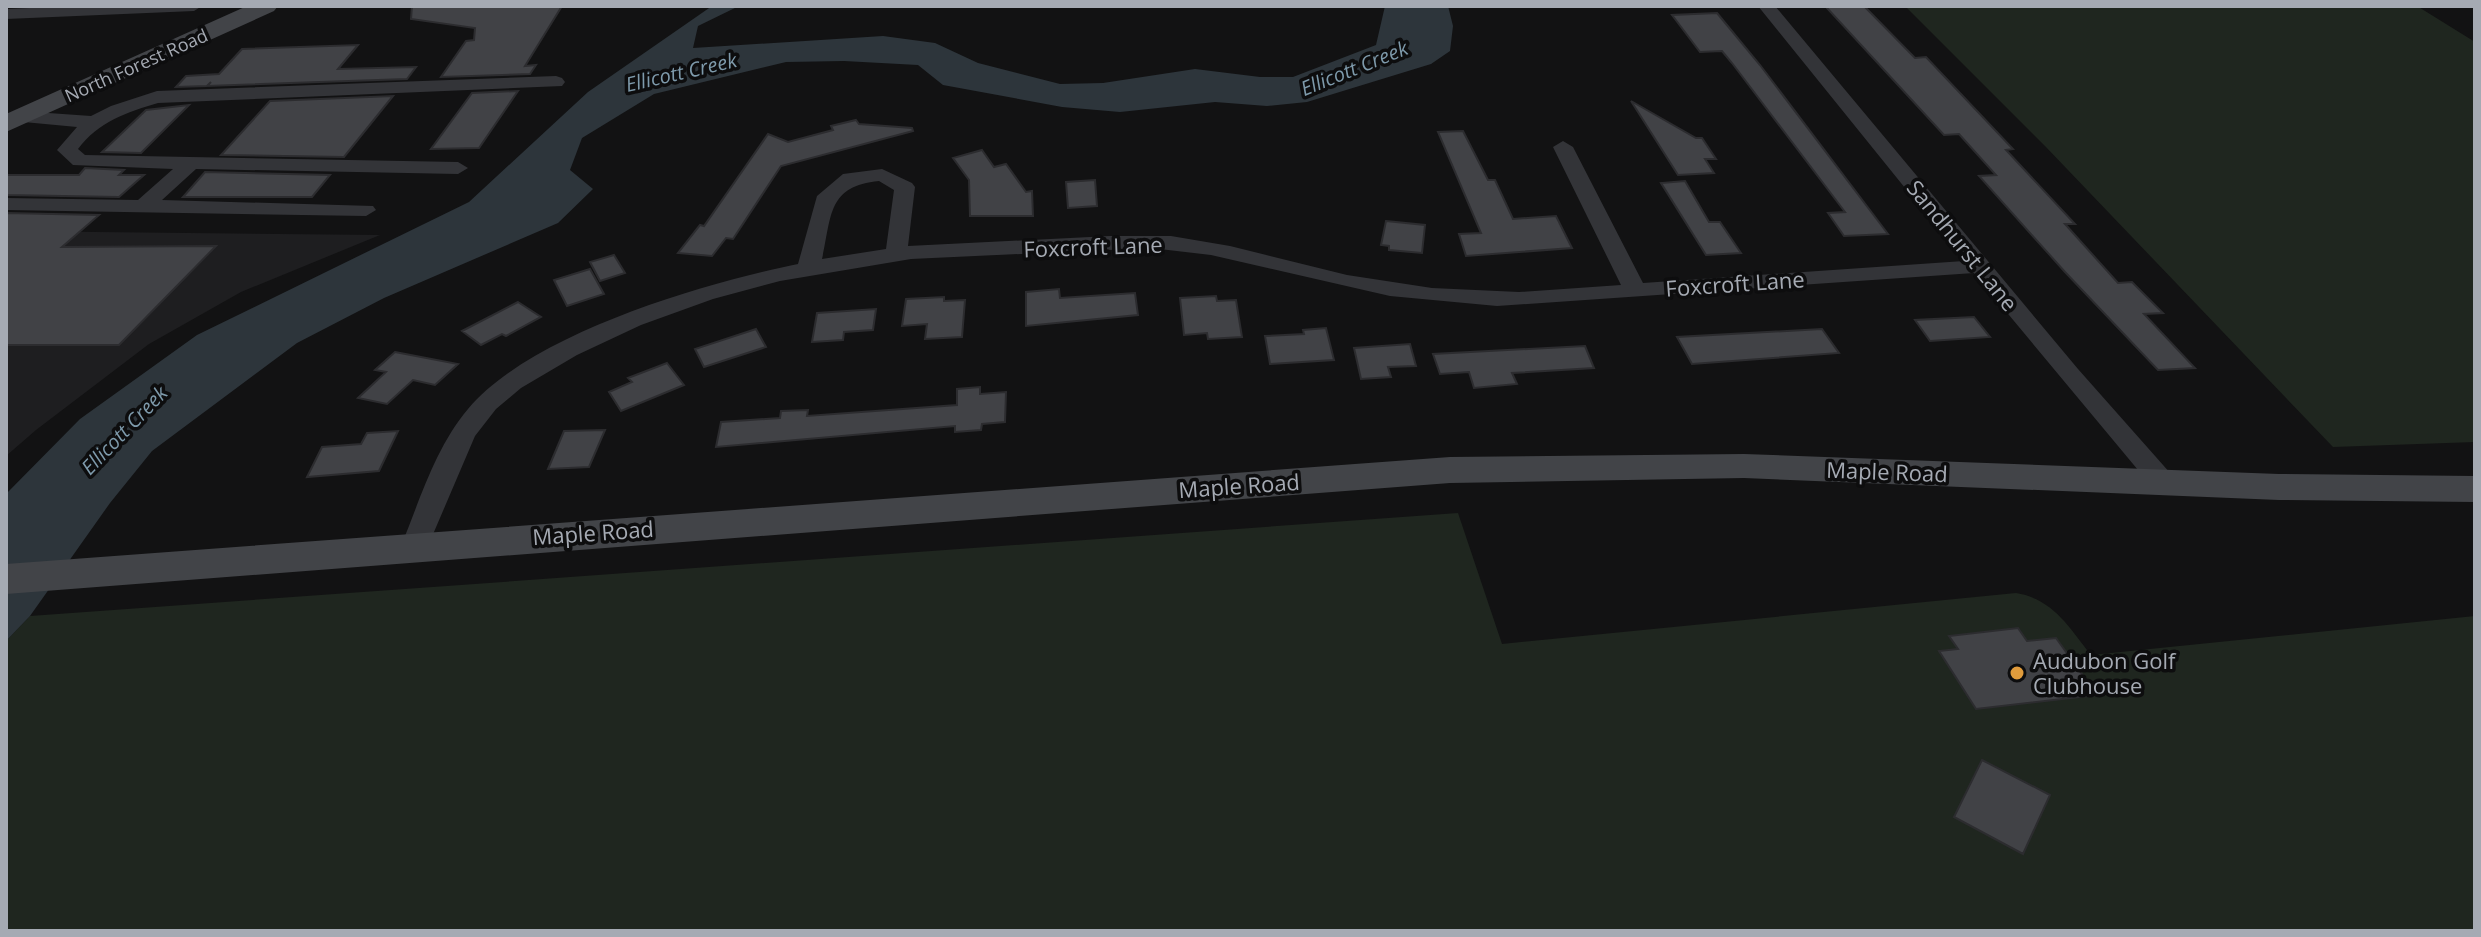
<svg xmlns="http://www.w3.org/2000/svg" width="2481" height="937" font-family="'Open Sans',sans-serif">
  <rect width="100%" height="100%" fill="#121213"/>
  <path fill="#1e1e20" d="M 6,231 L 380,235 L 241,292 L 149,344 L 36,430 L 6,456 Z"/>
  <path fill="#1f261f" d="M 1905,6 L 2417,6 L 2475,42 L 2475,442 L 2333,447 L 2045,146 Z
    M 1458,513 L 1502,644 L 2016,593 C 2053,599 2069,627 2091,655 L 2475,616 L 2475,931 L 6,931 L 6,641 L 30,616 Z"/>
  <path fill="#2d353b" d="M 712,6 L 739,6 L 698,26 L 693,48 L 883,36 L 935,43 L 978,63 L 1060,84 L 1103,83 L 1195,69 L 1260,77 L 1293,77 L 1376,45 L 1385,6 L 1448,6 L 1453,26 L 1450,51 L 1431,64 L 1307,102 L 1267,106 L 1215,102 L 1120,112 L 1062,107 L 943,85 L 918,65 L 844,61 L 786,62 L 654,94 L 582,138 L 570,170 L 593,189 L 558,223 L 384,298 L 297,343 L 152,451 L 110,503 L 30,616 L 6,641 L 6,494 L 80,419 L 197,335 L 469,202 L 588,92 Z"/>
  <path fill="#414246" stroke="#2c2c2f" stroke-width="2" d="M 412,6 L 562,6 L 525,66 L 536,65 L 530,74 L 441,77 L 466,41 L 474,40 L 475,28 L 411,19 Z
    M 1829,6 L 1864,6 L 1915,58 L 1926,57 L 2013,149 L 2006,150 L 2075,224 L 2065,224 L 2118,283 L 2132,282 L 2163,313 L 2144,314 L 2195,368 L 2158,370 L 2065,272 L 1979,176 L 1996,175 L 1959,134 L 1944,135 L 1826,7 Z
    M 1717,13 L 1760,65 L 1888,234 L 1844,236 L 1828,213 L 1845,212 L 1732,63 L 1722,51 L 1700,52 L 1672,15 Z
    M 358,45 L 338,69 L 416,67 L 407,79 L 207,86 L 211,82 L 207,86 L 176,87 L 186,76 L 219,74 L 242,49 Z
    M 518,91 L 479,148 L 431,149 L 472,93 Z
    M 393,96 L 344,157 L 221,155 L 270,101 Z
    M 1631,101 L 1696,138 L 1702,138 L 1716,159 L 1705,159 L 1714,173 L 1678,175 Z
    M 189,105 L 141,153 L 102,152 L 146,110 Z
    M 856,120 L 859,124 L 912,128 L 913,131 L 781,166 L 733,239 L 726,238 L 712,256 L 678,253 L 700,225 L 704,226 L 768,134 L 788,142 L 833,130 L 831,126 Z
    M 1463,131 L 1488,180 L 1495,180 L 1513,219 L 1556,216 L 1572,248 L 1466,256 L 1459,234 L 1481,233 L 1438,132 Z
    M 982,150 L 994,167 L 1006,164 L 1026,192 L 1032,191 L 1033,216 L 970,216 L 969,180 L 953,158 Z
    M 85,168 L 124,170 L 119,175 L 144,175 L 119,197 L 6,195 L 6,175 L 79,175 Z
    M 205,172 L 330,175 L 312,197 L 183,197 Z
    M 1095,180 L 1097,206 L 1068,208 L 1066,182 Z
    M 1685,181 L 1709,222 L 1720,222 L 1741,253 L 1706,255 L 1661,183 Z
    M 6,213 L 99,215 L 62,247 L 216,246 L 119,345 L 6,345 Z
    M 1386,221 L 1425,225 L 1422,253 L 1389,250 L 1389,246 L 1381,245 Z
    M 614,255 L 625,273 L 600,281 L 590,262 Z
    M 590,269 L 604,294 L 567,306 L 554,280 Z
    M 1059,289 L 1060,298 L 1135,293 L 1138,315 L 1026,326 L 1026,292 Z
    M 1216,296 L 1217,301 L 1236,300 L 1242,337 L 1208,339 L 1207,333 L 1184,335 L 1180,298 Z
    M 944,297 L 944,301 L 965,300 L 962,337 L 925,339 L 927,324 L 902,326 L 906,299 Z
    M 518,302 L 541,317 L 506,336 L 502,334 L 481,345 L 462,331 Z
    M 876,309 L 873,330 L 844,332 L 843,340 L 812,342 L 817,313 Z
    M 1974,317 L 1990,337 L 1930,341 L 1915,320 Z
    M 1326,328 L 1334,360 L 1270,364 L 1265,336 L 1304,334 L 1303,330 Z
    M 756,329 L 766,347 L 704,367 L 695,349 Z
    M 1822,329 L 1839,353 L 1692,364 L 1677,337 Z
    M 1410,344 L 1416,366 L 1388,367 L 1391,377 L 1361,379 L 1354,348 Z
    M 1585,346 L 1594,368 L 1512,373 L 1517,384 L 1474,388 L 1469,372 L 1440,374 L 1433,354 Z
    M 395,352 L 458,364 L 435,385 L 413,380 L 387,404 L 358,398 L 386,372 L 375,370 Z
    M 667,363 L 684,385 L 621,411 L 609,392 L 632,382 L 628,378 Z
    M 980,387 L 980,394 L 1006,392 L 1005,422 L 982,424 L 981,430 L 955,432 L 955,426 L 716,447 L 721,422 L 780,418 L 781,411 L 808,410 L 807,416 L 957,405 L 957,389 Z
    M 605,430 L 589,467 L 548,469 L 564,431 Z
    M 398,431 L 379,471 L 307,477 L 322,447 L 361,444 L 367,433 Z
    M 2018,628 L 2027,641 L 2056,638 L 2097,695 L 1976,709 L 1939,651 L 1958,649 L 1949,636 Z
    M 1982,760 L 2050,795 L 2023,854 L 1954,817 Z"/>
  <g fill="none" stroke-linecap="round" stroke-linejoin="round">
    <path fill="#333438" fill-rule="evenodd" d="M 75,6 L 202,6 L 194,11 L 6,19 L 6,9 Z
      M 1758,6 L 1775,6 L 2078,369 L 2171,474 L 2175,481 L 2171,488 L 2162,490 L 2153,488 L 1974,273 L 1497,306 L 1390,296 L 1211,255 L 1151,248 L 911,259 L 780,281 L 713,299 L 641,325 L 577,355 L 521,388 L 496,409 L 475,436 L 425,553 L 415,556 L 405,553 L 401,546 C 420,500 435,448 468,409 C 530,334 704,283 798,264 L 817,196 L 843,174 L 882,169 L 912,183 L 915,187 L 908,246 L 1110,236 L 1171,236 L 1230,246 L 1347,275 L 1432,288 L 1519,292 L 1621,285 L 1553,147 L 1563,141 L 1573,147 L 1643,283 L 1964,261 ZM 879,181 L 894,190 L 886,249 L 822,259 C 832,216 827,186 879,181 Z
      M 556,76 L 562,78 L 565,82 L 562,86 L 158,103 C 127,112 98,122 78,149 L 85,155 L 458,162 L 468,168 L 458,174 L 196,169 L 162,200 L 373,206 L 376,210 L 366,216 L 6,210 L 6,198 L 138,200 L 173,169 L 73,165 L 57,150 L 77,127 L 13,121 L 10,117 L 13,113 L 20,111 L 91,116 L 111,106 L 157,91 Z"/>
    <path fill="#424448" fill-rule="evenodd" d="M 247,6 L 278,6 L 274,11 L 6,132 L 6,114 Z
      M 1744,454 L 2279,474 L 2475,476 L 2475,502 L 2279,500 L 1744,478 L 1450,483 L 6,594 L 6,564 L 1450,457 Z"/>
  </g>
  <circle fill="#e19c3c" stroke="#0d0d0e" stroke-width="3" cx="2017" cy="673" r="8"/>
  <g text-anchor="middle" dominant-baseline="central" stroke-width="7" stroke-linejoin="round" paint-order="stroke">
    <g font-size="18" fill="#a5aab3" stroke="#0d0d0e">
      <text transform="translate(136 65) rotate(-24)">North Forest Road</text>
    </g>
    <g font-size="20" font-style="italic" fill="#7e9aab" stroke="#0d0d0e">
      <text transform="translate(1354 68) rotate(-22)">Ellicott Creek</text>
      <text transform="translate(681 72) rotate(-13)">Ellicott Creek</text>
      <text transform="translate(124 430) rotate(-46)">Ellicott Creek</text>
    </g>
    <g font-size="22" fill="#a5aab3" stroke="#0d0d0e">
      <text transform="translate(1963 245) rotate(51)">Sandhurst Lane</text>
      <text transform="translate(1093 246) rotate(-2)">Foxcroft Lane</text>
      <text transform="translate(1735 283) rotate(-4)">Foxcroft Lane</text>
      <text transform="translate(1887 471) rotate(2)">Maple Road</text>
      <text transform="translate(1239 485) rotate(-4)">Maple Road</text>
      <text transform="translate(593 532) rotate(-4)">Maple Road</text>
    </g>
    <g font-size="22" fill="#a5aab3" stroke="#0d0d0e" text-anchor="start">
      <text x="2033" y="660">Audubon Golf<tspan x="2033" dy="25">Clubhouse</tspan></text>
    </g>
  </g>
  <rect width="2481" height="937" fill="none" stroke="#a5aab3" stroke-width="16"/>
</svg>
